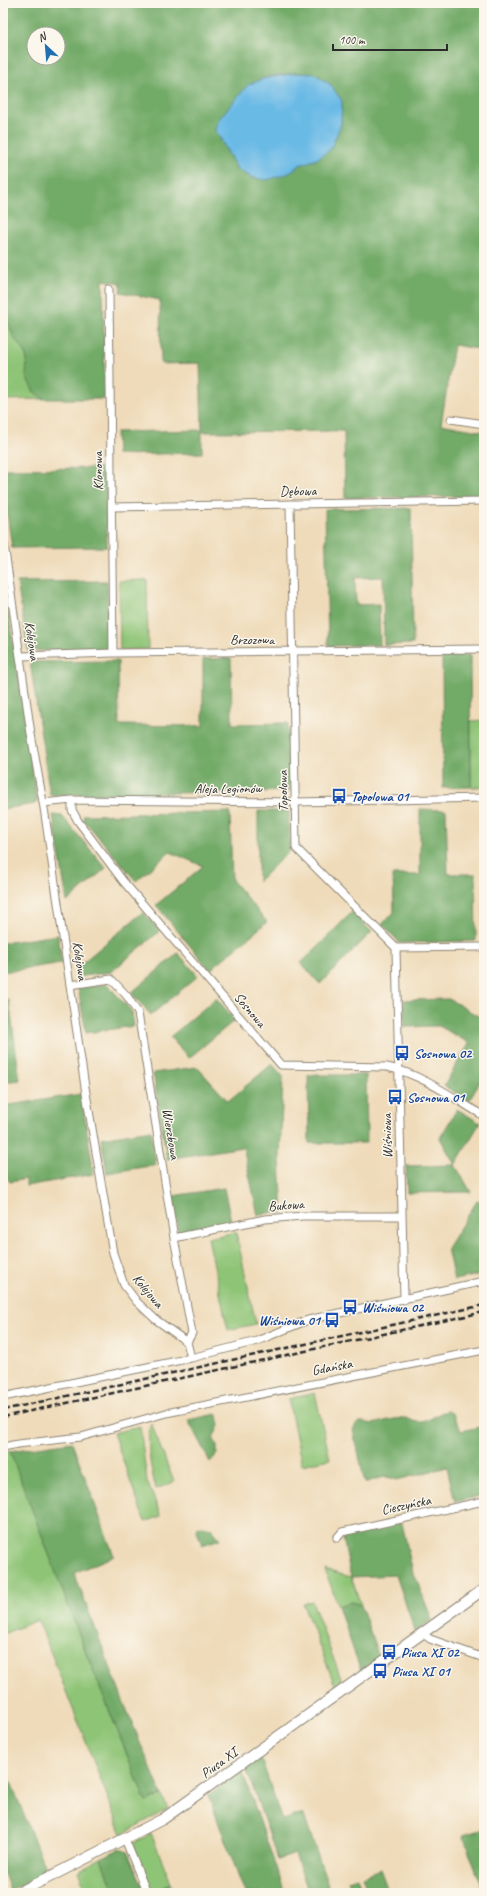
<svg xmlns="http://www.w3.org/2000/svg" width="487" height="1896" font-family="Caveat,sans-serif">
  <rect width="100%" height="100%" fill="#fbf7ec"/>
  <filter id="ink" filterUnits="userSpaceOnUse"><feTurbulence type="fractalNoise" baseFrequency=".025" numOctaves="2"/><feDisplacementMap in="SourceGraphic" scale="8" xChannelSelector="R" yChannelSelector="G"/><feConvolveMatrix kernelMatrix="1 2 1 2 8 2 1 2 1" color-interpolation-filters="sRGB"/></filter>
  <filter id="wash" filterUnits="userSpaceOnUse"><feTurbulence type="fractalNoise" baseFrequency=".012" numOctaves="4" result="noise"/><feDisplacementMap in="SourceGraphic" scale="16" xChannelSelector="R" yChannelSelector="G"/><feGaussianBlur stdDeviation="0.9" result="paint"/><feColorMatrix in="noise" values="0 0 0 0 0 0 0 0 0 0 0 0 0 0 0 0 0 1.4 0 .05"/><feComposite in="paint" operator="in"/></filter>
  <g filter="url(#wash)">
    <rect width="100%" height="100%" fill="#efdbba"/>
    <path fill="#8ec476" stroke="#5c7850" d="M 3,309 L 20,346 L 25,352 L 34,392 L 44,399 L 3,400 Z
      M 147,580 L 148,649 L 120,650 L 119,581 Z
      M 484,720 L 484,787 L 471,787 L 471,721 Z
      M 236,1232 L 256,1324 L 228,1330 L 208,1238 Z
      M 315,1393 L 330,1459 L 302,1465 L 288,1399 Z
      M 151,1423 L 174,1482 L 156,1489 C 151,1471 145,1440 151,1423 Z
      M 140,1426 L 147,1481 L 161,1516 L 145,1522 L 113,1433 Z
      M 10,1451 L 85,1650 L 146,1802 L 162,1795 L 168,1809 L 122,1834 L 38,1620 L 3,1634 L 3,1453 Z
      M 325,1570 L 351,1577 L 361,1605 L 351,1602 L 338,1606 Z
      M 312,1601 L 343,1684 L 336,1688 L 303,1604 Z
      M 151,1833 L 171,1883 L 150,1892 L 133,1844 Z
      M 101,1858 L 115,1893 L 87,1893 L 78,1871 Z"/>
    <path fill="#72aa67" stroke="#4e6a49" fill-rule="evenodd" d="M 3,3 L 484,3 L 484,350 L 454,345 L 441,424 L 484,432 L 484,496 L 345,498 L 344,431 L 202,432 L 202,453 L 117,455 L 116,432 L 202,430 L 200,363 L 161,364 L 160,300 L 120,292 L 121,283 L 103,280 L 105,399 L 44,399 L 34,392 L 26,377 L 27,359 L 25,352 L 14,338 L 3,309 ZM 34,34 L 58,34 L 58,58 L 34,58 ZM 296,73 L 315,74 L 331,85 L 341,101 L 341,124 L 317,159 L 253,178 L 237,169 L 215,129 C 221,113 246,88 262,79 C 271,75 285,75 296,73 Z
      M 106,468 L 107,547 L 12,548 L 3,486 L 3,469 Z
      M 411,508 L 413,644 L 384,645 L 383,577 L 355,578 L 356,605 L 379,604 L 380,645 L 328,646 L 325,509 Z
      M 3,576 L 37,800 L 35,804 L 3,809 Z
      M 107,581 L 109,649 L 28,651 L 17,582 Z
      M 442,655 L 470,655 L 471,787 L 443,788 Z
      M 231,658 L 232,724 L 288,723 L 290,791 L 50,795 L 30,662 L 118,661 L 119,725 L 203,726 L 203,659 Z
      M 420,809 L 446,810 L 448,874 L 475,874 L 476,941 L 400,943 L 382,924 L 394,912 L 393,875 L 420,875 Z
      M 258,811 L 289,811 L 290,850 L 258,882 Z
      M 230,812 L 232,880 L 267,922 L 210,970 L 156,905 L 203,866 L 170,852 L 136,881 L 83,819 L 84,815 Z
      M 53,815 L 62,816 L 106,868 L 67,902 Z
      M 143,912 L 160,931 L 111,972 L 77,977 L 76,968 Z
      M 352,912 L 372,932 L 320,984 L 301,963 Z
      M 58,935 L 62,963 L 3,972 L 3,943 Z
      M 178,953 L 198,976 L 151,1015 L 131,993 Z
      M 107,984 L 132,1012 L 134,1026 L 86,1033 L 78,988 Z
      M 216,998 L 235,1020 L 189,1058 L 170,1037 Z
      M 449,999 L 483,1019 L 479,1027 L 484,1030 L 484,1075 L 469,1101 L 444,1086 L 469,1043 L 439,1026 L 405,1027 L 404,1000 Z
      M 9,1000 L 20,1080 L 3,1082 L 3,1001 Z
      M 272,1064 L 283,1076 L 280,1160 L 283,1213 L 273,1212 L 258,1215 L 243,1147 L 167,1159 L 153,1073 L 197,1067 L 228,1101 Z
      M 308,1075 L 366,1075 L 367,1143 L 309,1143 Z
      M 81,1094 L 94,1174 L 26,1186 L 26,1179 L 10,1182 L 3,1172 L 3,1106 Z
      M 457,1109 L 480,1123 L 455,1165 L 471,1192 L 407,1193 L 406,1166 L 455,1165 L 440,1138 Z
      M 151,1130 L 156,1165 L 107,1173 L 101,1138 Z
      M 224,1188 L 231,1221 L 178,1232 L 173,1196 Z
      M 477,1201 L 484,1203 L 484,1274 L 454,1280 L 447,1248 Z
      M 448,1411 L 453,1414 C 455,1420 459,1424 461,1431 L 484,1426 L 484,1495 L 455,1502 L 447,1467 L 401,1479 L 396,1480 C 386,1474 376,1479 365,1483 L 353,1430 C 359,1415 367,1426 377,1423 C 384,1421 397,1418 404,1418 C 411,1418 412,1423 422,1422 C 432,1420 438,1412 448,1411 Z
      M 216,1414 C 223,1424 217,1429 213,1438 L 217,1446 L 217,1454 L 210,1462 L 188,1420 Z
      M 72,1442 L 114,1556 L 74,1573 L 124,1703 L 162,1795 L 146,1802 L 85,1650 L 10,1451 Z
      M 402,1523 L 414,1578 L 416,1578 L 432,1620 L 415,1632 L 396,1575 L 351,1577 L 343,1538 L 347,1537 L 346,1535 Z
      M 204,1526 L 211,1528 L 220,1539 L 202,1545 L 196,1528 Z
      M 351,1602 L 361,1605 L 379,1658 L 361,1671 L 338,1606 Z
      M 261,1758 L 282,1820 L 303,1813 L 331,1893 L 309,1893 L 295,1854 L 278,1860 L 246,1768 Z
      M 3,1762 L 47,1873 L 10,1890 L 3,1871 Z
      M 242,1770 L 285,1893 L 245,1893 L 208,1795 Z
      M 484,1829 L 484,1884 L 481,1885 L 463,1835 Z
      M 119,1849 L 128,1852 L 146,1893 L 115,1893 L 101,1858 Z
      M 380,1869 L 389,1893 L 368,1893 L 362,1876 Z
      M 357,1877 L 363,1893 L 353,1893 L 348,1880 Z
      M 171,1883 L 175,1893 L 151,1893 L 150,1892 Z"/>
    <path fill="#6bbae6" stroke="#4b7288" d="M 296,73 L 315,74 L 331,85 L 342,101 L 341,124 L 331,149 L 317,159 L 300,165 L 287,174 L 267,180 L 253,178 L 237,169 L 215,129 L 219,119 L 248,85 L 262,79 Z"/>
  </g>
  <g filter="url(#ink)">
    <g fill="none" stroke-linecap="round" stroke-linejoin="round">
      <defs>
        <path id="street" d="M 109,289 L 113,653
          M 451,419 L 484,424
          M 290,504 L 296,848 L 396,948 L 484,947
          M 112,507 L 484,501
          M 3,537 L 31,734 L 44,808 L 85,1087 L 113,1253 L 124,1285 L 137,1302 L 155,1319 L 187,1342 L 191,1358
          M 21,656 L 113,653 L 484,649
          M 72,800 L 72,810 L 78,821 L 123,881 L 281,1065 L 387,1067 C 422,1074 453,1098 484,1116
          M 43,803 L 72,800 L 296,802 L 484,798
          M 396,948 L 404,1300
          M 70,985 L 111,979 L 127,996 L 138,1013 L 174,1238 L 192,1333 L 187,1342
          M 174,1238 L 265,1219 L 303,1216 L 402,1216
          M 3,1397 L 191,1358 L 257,1341 L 308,1320 L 484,1281
          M 3,1447 L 18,1444 L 81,1437 L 166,1413 L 484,1350
          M 337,1538 L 342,1532 L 484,1501
          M 422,1633 L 430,1639 L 484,1658
          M 125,1839 L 147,1893"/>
        <path id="secondary" d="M 18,1893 L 163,1819 L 484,1589"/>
      </defs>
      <use href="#street" stroke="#8d8372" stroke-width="9"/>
      <use href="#secondary" stroke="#8d8372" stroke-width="12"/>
      <use href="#street" stroke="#fff" stroke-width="7"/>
      <use href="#secondary" stroke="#fff" stroke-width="10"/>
      <path stroke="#2b2b2b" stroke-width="2.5" stroke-dasharray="6 3" stroke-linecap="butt" d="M 3,1410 L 484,1305
        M 3,1417 L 484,1312"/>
    </g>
  </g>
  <defs>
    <symbol id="bus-bare" viewBox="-9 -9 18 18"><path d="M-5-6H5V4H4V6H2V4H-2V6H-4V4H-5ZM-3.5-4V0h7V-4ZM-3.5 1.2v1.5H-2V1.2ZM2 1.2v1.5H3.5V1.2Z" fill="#1a4fb4" stroke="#fbf7ec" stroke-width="2.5" paint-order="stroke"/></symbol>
  </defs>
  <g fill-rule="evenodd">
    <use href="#bus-bare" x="328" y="785" width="22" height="22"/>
    <use href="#bus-bare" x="391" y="1042" width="22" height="22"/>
    <use href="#bus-bare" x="384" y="1086" width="22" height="22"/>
    <use href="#bus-bare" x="339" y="1296" width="22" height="22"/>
    <use href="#bus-bare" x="321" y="1309" width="22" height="22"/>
    <use href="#bus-bare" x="378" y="1641" width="22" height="22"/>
    <use href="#bus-bare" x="369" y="1660" width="22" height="22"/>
  </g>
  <g text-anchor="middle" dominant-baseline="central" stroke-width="3" stroke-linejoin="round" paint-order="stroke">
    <g font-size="14" fill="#2b2b2b" stroke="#fbf7ec">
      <text transform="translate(98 471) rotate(-91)">Klonowa</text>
      <text transform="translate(298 491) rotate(-1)">Dębowa</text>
      <text x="252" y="639">Brzozowa</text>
      <text transform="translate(32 641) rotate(82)">Kolejowa</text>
      <text x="228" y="788">Aleja Legionów</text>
      <text transform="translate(283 791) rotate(-91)">Topolowa</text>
      <text transform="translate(80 961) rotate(82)">Kolejowa</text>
      <text transform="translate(250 1010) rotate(50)">Sosnowa</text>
      <text transform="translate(171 1134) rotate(81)">Wierzbowa</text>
      <text transform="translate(387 1136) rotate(-91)">Wiśniowa</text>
      <text transform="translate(286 1205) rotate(-4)">Bukowa</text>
      <text transform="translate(148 1291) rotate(50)">Kolejowa</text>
      <text transform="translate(332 1367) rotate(-11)">Gdańska</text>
      <text transform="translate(406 1505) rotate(-12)">Cieszyńska</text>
      <text transform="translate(219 1763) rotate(-36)">Piusa XI</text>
    </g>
    <g font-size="14" font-weight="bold" fill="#164399" stroke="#fbf7ec" text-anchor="start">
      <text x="351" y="796">Topolowa 01</text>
      <text x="414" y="1053">Sosnowa 02</text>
      <text x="407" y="1097">Sosnowa 01</text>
      <text x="362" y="1307">Wiśniowa 02</text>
      <text x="320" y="1320" text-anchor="end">Wiśniowa 01</text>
      <text x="401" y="1652">Piusa XI 02</text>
      <text x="392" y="1671">Piusa XI 01</text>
    </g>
  </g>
  <rect width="487" height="1896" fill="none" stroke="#fbf7ec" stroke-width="16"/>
  <g transform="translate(46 46) rotate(334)"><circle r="19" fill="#fbf7ec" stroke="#a8a59f"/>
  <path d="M0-3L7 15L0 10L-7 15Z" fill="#1f6fb2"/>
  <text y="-6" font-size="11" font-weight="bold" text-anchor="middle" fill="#2b2b2b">N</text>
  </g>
  <path d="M333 44v6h114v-6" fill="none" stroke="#2b2b2b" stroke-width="2"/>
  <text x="339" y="44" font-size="12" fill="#2b2b2b" stroke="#fbf7ec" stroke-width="3" paint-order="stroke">100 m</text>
</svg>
